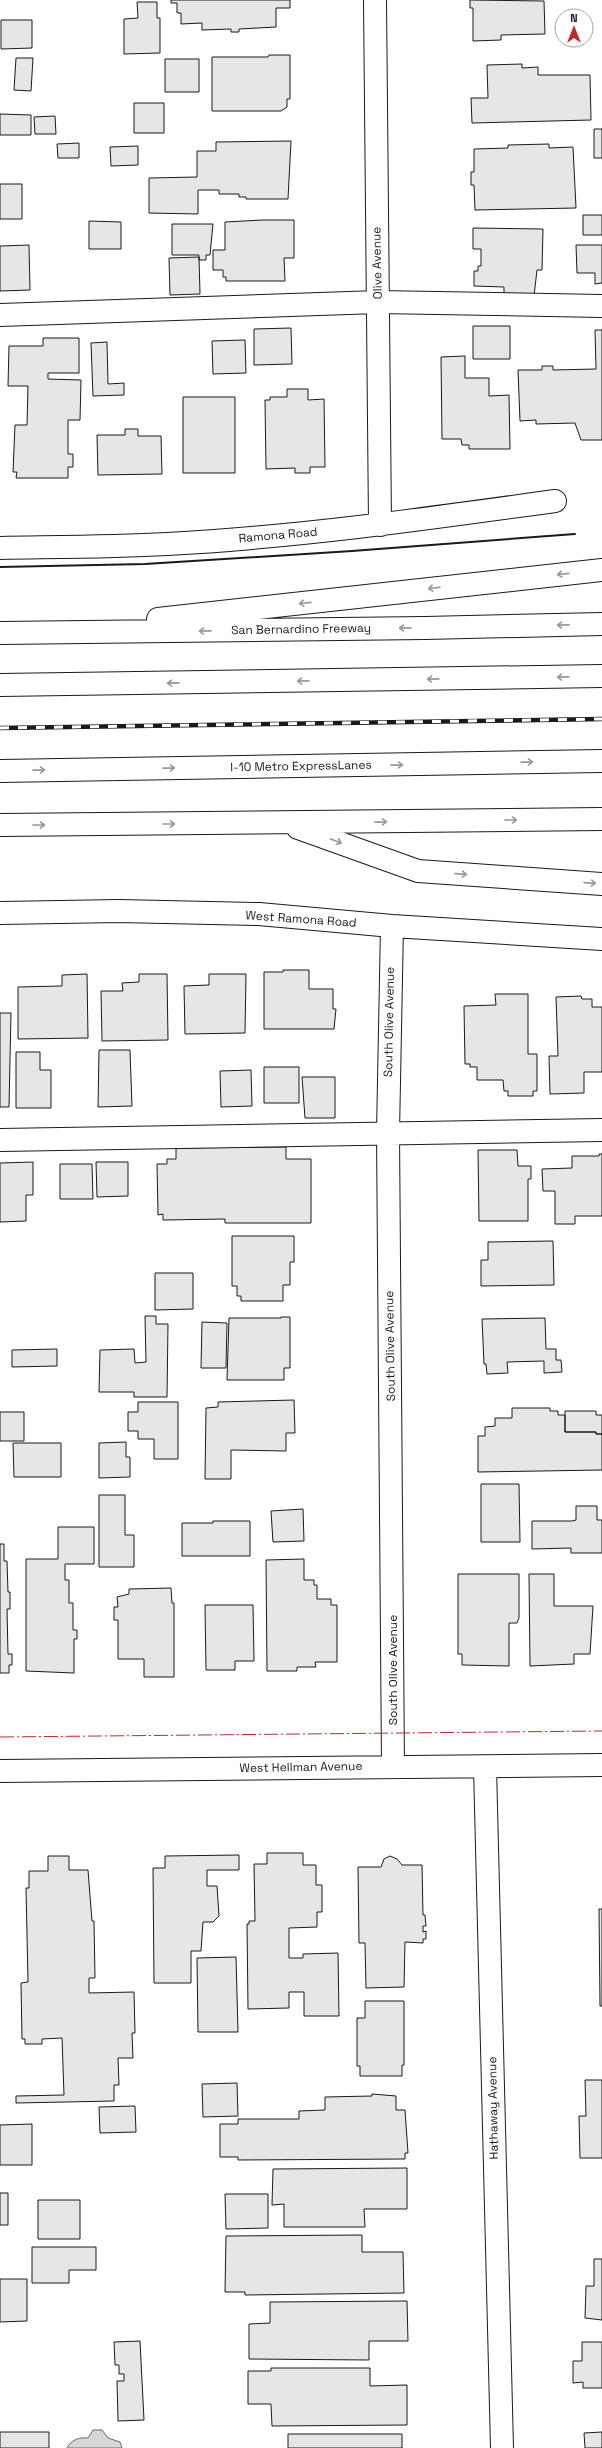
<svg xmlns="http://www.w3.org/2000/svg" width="602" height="2448" font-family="'Space Grotesk',sans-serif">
  <rect width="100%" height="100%" fill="#fff"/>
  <path fill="#d7d7d7" stroke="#6a6a6a" d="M 93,2430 L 102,2430 L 108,2438 L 120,2442 L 122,2448 L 67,2448 C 71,2440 79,2437 88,2438 Z"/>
  <path fill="#e6e6e6" stroke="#1a1a1a" d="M 171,0 L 290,0 L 290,8 L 276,8 L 276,27 L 239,29 L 239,32 L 231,32 L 231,29 L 202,30 L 202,23 L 181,24 L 181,13 L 177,13 L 177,3 L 171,3 Z
    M 470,0 L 544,1 L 545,34 L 501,35 L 501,40 L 473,41 L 473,8 L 470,8 Z
    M 137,2 L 157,2 L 157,18 L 160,18 L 160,53 L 124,54 L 124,19 L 138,18 Z
    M 1,20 L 32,20 L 32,48 L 1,49 Z
    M 269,55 L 290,55 L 290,99 L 287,99 L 287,107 L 281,111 L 212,111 L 212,57 L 268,57 Z
    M 16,58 L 33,58 L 31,91 L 14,90 Z
    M 165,59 L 199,59 L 199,92 L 165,92 Z
    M 522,64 L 522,68 L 538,67 L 538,75 L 590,75 L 591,120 L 472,123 L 471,98 L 488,98 L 487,65 Z
    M 134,103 L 164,103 L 164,133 L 134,133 Z
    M 0,114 L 31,115 L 31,135 L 0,135 Z
    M 55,116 L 56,134 L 35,134 L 34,117 Z
    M 594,129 L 602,129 L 602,158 L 594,158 Z
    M 291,141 L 288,199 L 246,199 L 246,197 L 239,197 L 239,194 L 219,194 L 219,190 L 198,190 L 198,214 L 149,213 L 149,178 L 197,177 L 197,151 L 216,151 L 216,142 Z
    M 79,143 L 79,158 L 58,158 L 57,144 Z
    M 549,144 L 549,148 L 573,147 L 576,208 L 475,210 L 474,185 L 471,185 L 471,172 L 474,172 L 474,149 L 508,148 L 508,145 Z
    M 138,146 L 138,165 L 111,166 L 110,147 Z
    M 0,184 L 22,184 L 22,219 L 0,219 Z
    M 583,215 L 602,215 L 602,235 L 583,235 Z
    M 263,220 L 294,220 L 294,258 L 284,258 L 285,281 L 226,281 L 226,277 L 223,277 L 223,270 L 213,270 L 213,250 L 225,250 L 225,222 Z
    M 89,221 L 121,222 L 121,249 L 89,249 Z
    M 172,224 L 213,224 L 210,255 L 206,255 L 206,260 L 199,260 L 199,255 L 172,255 Z
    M 473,228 L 543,229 L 542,270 L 537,270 L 534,296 L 504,295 L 504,287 L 474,286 L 474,271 L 478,271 L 478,266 L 481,266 L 481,249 L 473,249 Z
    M 29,245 L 30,290 L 0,291 L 0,246 Z
    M 576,245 L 602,245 L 602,283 L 595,284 L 595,273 L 577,273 Z
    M 199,257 L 200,294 L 170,295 L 169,258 Z
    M 473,326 L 510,326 L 510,359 L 473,359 Z
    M 291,328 L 292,364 L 254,365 L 254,329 Z
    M 595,330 L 602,330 L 602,440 L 581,440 L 575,423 L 536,424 L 536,420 L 520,421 L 518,370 L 542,370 L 542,366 L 553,366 L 553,370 L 596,369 Z
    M 43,338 L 79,338 L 79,373 L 48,373 L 48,379 L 81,380 L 80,420 L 68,420 L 68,454 L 73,454 L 73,467 L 68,467 L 68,478 L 16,478 L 17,472 L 13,472 L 15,425 L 27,425 L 28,386 L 8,386 L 9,346 L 43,346 Z
    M 245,340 L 246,373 L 213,374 L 212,341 Z
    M 107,342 L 108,384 L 124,383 L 124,395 L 93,396 L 91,343 Z
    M 465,356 L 465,378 L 489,378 L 489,396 L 509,395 L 510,449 L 469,449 L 469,445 L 462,445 L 461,439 L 442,439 L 441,357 Z
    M 287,389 L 308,389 L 308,400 L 324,399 L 325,467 L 310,467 L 310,473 L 295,473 L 295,468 L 266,469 L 265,400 L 270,400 L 270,397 L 287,397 Z
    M 183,397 L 235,397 L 235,473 L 183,473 Z
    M 125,429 L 138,429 L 138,436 L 161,436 L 162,474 L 98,475 L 97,435 L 125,435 Z
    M 283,970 L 309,970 L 309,989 L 333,989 L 333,1009 L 336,1009 L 334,1029 L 264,1029 L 264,972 L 283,972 Z
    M 87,974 L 88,1038 L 18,1039 L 18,987 L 62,986 L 62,975 Z
    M 139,974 L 167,974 L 168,1040 L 102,1041 L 101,991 L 123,991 L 122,983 L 139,982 Z
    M 209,974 L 246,974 L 245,1033 L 185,1034 L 184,986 L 209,985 Z
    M 495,994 L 528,994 L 528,1054 L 537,1054 L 537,1091 L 533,1091 L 533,1096 L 508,1096 L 508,1091 L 504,1091 L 503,1080 L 477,1080 L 477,1067 L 470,1067 L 470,1064 L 465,1064 L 464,1006 L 496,1005 Z
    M 581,996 L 582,999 L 592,999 L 592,1007 L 602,1007 L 602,1072 L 584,1072 L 584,1093 L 550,1094 L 549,1056 L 558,1056 L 556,997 Z
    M 0,1013 L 11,1013 L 9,1107 L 0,1107 Z
    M 99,1050 L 130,1050 L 132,1106 L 98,1107 Z
    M 16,1052 L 40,1052 L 40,1070 L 51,1070 L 51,1108 L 16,1108 Z
    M 264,1067 L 299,1067 L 299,1103 L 264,1103 Z
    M 251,1070 L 252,1106 L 221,1107 L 220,1071 Z
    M 302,1077 L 335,1077 L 335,1118 L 305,1118 Z
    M 286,1147 L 286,1159 L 311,1159 L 311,1223 L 225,1223 L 225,1219 L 163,1220 L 163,1214 L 158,1215 L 157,1164 L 167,1164 L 167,1159 L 176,1159 L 176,1148 Z
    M 478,1150 L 517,1150 L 518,1166 L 531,1166 L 531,1179 L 528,1179 L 528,1221 L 479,1221 Z
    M 599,1154 L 602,1154 L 602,1216 L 575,1216 L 575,1224 L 555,1224 L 555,1191 L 543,1191 L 542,1169 L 572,1168 L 572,1156 L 599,1156 Z
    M 33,1162 L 33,1195 L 26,1195 L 26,1221 L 0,1222 L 0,1163 Z
    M 96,1162 L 128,1162 L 128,1196 L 97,1197 Z
    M 60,1164 L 92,1164 L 93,1199 L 60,1199 Z
    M 232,1236 L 294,1236 L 294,1262 L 290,1262 L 290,1285 L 283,1285 L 283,1301 L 241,1301 L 241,1296 L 237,1296 L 237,1286 L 232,1286 Z
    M 553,1241 L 554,1285 L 481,1286 L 481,1260 L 488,1260 L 488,1242 Z
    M 155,1273 L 193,1273 L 193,1309 L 155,1310 Z
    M 145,1316 L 156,1316 L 156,1324 L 168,1324 L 167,1397 L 134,1397 L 134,1392 L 99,1392 L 100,1350 L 134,1349 L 135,1363 L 146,1362 Z
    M 281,1317 L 290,1317 L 290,1368 L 284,1368 L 284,1380 L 227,1380 L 229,1318 L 281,1318 Z
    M 545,1318 L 546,1349 L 556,1349 L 556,1360 L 561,1360 L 562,1372 L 544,1373 L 544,1361 L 507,1362 L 508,1373 L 487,1374 L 486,1364 L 484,1364 L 482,1319 Z
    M 202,1322 L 227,1323 L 226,1368 L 201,1368 Z
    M 57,1349 L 57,1366 L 12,1367 L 12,1350 Z
    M 294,1400 L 295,1433 L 286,1433 L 286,1451 L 231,1450 L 231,1479 L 205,1479 L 206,1408 L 218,1407 L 218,1402 Z
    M 138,1402 L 178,1402 L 178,1459 L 154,1459 L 154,1439 L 138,1439 L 138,1431 L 128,1431 L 128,1412 L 138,1412 Z
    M 512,1408 L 550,1408 L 550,1411 L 558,1411 L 558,1415 L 565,1415 L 565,1432 L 596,1432 L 596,1434 L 602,1434 L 602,1470 L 478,1472 L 478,1436 L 485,1436 L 485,1427 L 495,1426 L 495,1418 L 512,1418 Z
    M 565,1411 L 596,1411 L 596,1415 L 602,1415 L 602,1434 L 596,1434 L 596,1432 L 565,1432 Z
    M 0,1412 L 24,1412 L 24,1441 L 0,1441 Z
    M 126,1442 L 126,1457 L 130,1457 L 130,1477 L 99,1478 L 99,1443 Z
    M 13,1443 L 61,1443 L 61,1477 L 14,1477 Z
    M 481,1484 L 519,1484 L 520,1542 L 481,1542 Z
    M 99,1495 L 125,1495 L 125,1535 L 134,1535 L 134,1567 L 99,1567 Z
    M 576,1506 L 597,1506 L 597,1520 L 602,1520 L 602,1553 L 571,1553 L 571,1548 L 532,1549 L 532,1521 L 572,1521 L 576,1520 Z
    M 303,1509 L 304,1541 L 273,1542 L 271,1511 Z
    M 213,1521 L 250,1521 L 250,1556 L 182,1556 L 182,1523 L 213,1523 Z
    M 58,1527 L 94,1527 L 94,1564 L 65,1564 L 65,1580 L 69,1580 L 69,1603 L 73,1603 L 73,1630 L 77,1630 L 77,1639 L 74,1639 L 74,1673 L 26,1671 L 26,1559 L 58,1559 Z
    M 0,1544 L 4,1544 L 4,1561 L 7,1561 L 8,1592 L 10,1592 L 10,1609 L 7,1609 L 8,1654 L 12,1654 L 12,1665 L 9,1665 L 9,1673 L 0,1673 Z
    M 304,1559 L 304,1580 L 314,1580 L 314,1585 L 317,1585 L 317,1599 L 331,1599 L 331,1605 L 337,1605 L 337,1662 L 315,1662 L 316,1667 L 297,1667 L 297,1671 L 267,1671 L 266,1560 Z
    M 458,1574 L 519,1574 L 519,1618 L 517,1623 L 509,1623 L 509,1666 L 462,1665 L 462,1654 L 458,1654 Z
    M 529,1574 L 554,1574 L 554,1606 L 593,1606 L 590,1654 L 574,1654 L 574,1664 L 530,1666 Z
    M 171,1588 L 172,1603 L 174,1603 L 174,1677 L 144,1677 L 144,1659 L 118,1659 L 118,1620 L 114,1620 L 114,1607 L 118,1607 L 117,1597 L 129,1594 L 129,1589 Z
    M 205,1605 L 253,1605 L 254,1661 L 235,1661 L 235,1670 L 206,1670 Z
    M 267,1853 L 303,1853 L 303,1865 L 316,1865 L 316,1885 L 322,1885 L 322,1912 L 317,1912 L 317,1927 L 289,1928 L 289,1958 L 303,1958 L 303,1954 L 338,1953 L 339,2016 L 304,2016 L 304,1992 L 289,1992 L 289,2008 L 248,2009 L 247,1924 L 249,1924 L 249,1921 L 255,1921 L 254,1864 L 267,1864 Z
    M 239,1855 L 239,1870 L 207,1870 L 207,1886 L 217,1886 L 219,1916 L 213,1922 L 203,1922 L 201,1951 L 191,1951 L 191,1983 L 154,1983 L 153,1868 L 165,1868 L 165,1856 Z
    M 48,1856 L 69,1856 L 69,1870 L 88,1870 L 92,1921 L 94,1921 L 95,1978 L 89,1978 L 89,1993 L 134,1992 L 135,2033 L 132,2033 L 133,2058 L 118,2058 L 119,2085 L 114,2085 L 114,2101 L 16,2103 L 16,2096 L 64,2095 L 62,2038 L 42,2039 L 42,2044 L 25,2044 L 25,2039 L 22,2039 L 21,1983 L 28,1982 L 26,1888 L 29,1888 L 29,1871 L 48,1871 Z
    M 390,1856 L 397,1859 L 402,1865 L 422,1865 L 423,1915 L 425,1915 L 426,1926 L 423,1926 L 423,1932 L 426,1931 L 426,1939 L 423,1939 L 423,1943 L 405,1942 L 404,1987 L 366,1988 L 365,1943 L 359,1943 L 358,1867 L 381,1867 L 384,1859 Z
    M 599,1909 L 602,1909 L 602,2006 L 600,2006 Z
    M 236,1957 L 238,2032 L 198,2032 L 197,1958 Z
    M 365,2001 L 404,2001 L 404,2065 L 402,2065 L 402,2076 L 360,2076 L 360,2066 L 357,2066 L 357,2018 L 365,2018 Z
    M 585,2080 L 602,2080 L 602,2158 L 580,2158 L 579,2116 L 586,2116 Z
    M 237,2083 L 238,2116 L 203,2117 L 202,2084 Z
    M 372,2094 L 396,2096 L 396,2110 L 405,2110 L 408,2153 L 405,2153 L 405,2159 L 238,2160 L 238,2157 L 220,2157 L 220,2124 L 238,2124 L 238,2119 L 299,2119 L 299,2111 L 325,2110 L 325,2097 L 372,2096 Z
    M 135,2106 L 136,2132 L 100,2133 L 99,2107 Z
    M 32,2124 L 32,2165 L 0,2165 L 0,2125 Z
    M 407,2168 L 407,2209 L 364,2209 L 365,2227 L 284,2227 L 284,2204 L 272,2205 L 273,2169 Z
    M 0,2193 L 8,2193 L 8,2225 L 0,2225 Z
    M 225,2194 L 268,2194 L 268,2228 L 226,2229 Z
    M 38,2200 L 80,2200 L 80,2239 L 38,2239 Z
    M 362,2235 L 362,2252 L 403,2252 L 404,2293 L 245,2295 L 245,2292 L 225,2292 L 226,2236 Z
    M 32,2247 L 96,2247 L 96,2270 L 69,2270 L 69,2283 L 32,2283 Z
    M 594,2259 L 602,2259 L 602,2320 L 585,2318 L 586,2286 L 594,2286 Z
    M 0,2279 L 27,2279 L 27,2321 L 0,2322 Z
    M 407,2301 L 408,2341 L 369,2341 L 369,2360 L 249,2359 L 249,2324 L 270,2323 L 270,2302 Z
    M 140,2341 L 144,2420 L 118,2421 L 117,2381 L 124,2381 L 124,2374 L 119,2374 L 119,2365 L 115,2365 L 114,2342 Z
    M 582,2342 L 602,2342 L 602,2388 L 583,2388 L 583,2382 L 573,2383 L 573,2361 L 582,2361 Z
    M 271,2368 L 370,2368 L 370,2386 L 407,2385 L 407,2425 L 272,2426 L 271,2404 L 248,2404 L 248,2371 L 271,2371 Z
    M 0,2432 L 49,2432 L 49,2448 L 0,2448 Z
    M 602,2432 L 602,2448 L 585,2448 L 584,2433 Z
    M 288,2434 L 402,2434 L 402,2448 L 288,2448 Z"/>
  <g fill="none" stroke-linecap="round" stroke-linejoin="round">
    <defs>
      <path id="minor" d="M 375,0 L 380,525
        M 0,315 L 378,302 L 602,306
        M 0,548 C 55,547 111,547 167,544 C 297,537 426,519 555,501
        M 0,913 L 119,911 L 259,914 L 392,926 L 602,939
        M 392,926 L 388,1133 L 393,1766
        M 0,1140 L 602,1130
        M 485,1767 L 502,2448
        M 0,1771 L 602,1765"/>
      <path id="highway" d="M 158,619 L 602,570
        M 0,633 L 425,628 L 602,624
        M 0,685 L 602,676
        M 0,771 L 602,761
        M 0,825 L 602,819
        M 298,828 L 418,871 L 602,884"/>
    </defs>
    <use href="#minor" stroke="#1a1a1a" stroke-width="24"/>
    <use href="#highway" stroke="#1a1a1a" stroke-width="24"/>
    <use href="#minor" stroke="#fff" stroke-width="22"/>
    <use href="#highway" stroke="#fff" stroke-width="22"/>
    <defs>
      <path id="rail" d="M 0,728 L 602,719"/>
    </defs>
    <use href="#rail" stroke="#1a1a1a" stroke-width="4.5"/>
    <use href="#rail" stroke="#fff" stroke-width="3" stroke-dasharray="9" stroke-linecap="butt"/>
    <path stroke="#1a1a1a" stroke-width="2" d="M 0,567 L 145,564 L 352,551 L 575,534"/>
    <path stroke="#c62828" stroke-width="1" stroke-dasharray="14 3 2 3" stroke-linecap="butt" d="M 0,1737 L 602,1731"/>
  </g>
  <defs><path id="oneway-shaft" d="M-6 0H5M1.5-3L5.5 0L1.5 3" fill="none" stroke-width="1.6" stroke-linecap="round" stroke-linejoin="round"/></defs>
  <g stroke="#989898">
    <use href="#oneway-shaft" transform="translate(563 574) rotate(174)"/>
    <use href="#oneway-shaft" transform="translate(434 588) rotate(174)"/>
    <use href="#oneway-shaft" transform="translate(305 603) rotate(174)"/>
    <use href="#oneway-shaft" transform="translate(563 625) rotate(179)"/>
    <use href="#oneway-shaft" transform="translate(405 628) rotate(179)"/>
    <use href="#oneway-shaft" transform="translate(205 631) rotate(179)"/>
    <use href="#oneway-shaft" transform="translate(563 677) rotate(179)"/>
    <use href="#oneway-shaft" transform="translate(433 679) rotate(179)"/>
    <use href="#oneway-shaft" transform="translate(303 681) rotate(179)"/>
    <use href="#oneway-shaft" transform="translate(173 683) rotate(179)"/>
    <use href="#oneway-shaft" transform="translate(527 762) rotate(-1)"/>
    <use href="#oneway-shaft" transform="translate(397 765) rotate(-1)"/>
    <use href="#oneway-shaft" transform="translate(169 768) rotate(-1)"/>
    <use href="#oneway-shaft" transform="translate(39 770) rotate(-1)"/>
    <use href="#oneway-shaft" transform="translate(511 820) rotate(-1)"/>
    <use href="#oneway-shaft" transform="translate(381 822) rotate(-1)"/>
    <use href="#oneway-shaft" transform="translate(169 824)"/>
    <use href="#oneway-shaft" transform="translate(39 825)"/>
    <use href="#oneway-shaft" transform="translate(336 841) rotate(20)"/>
    <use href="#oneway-shaft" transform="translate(461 874) rotate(4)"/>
    <use href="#oneway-shaft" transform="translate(590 883) rotate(4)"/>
  </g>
  <g text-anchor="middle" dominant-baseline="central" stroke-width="3" stroke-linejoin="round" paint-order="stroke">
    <g font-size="12" fill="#1a1a1a" stroke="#fff">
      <text transform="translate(377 263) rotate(-91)">Olive Avenue</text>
      <text transform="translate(278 535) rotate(-5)">Ramona Road</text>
      <text transform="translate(301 629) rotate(-1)">San Bernardino Freeway</text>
      <text transform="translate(301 766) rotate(-1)">I-10 Metro ExpressLanes</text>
      <text transform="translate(301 919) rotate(4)">West Ramona Road</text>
      <text transform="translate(389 1022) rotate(-89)">South Olive Avenue</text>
      <text transform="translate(390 1346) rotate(-91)">South Olive Avenue</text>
      <text transform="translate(393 1670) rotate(-90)">South Olive Avenue</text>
      <text transform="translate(301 1767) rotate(-1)">West Hellman Avenue</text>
      <text transform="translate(493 2108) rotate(-91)">Hathaway Avenue</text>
    </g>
  </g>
  <g transform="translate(574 28)"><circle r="19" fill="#ffffff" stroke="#a3a3a3"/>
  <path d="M0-3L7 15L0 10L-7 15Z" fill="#c62828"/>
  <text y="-6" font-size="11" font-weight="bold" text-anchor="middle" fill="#1a1a1a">N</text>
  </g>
</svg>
